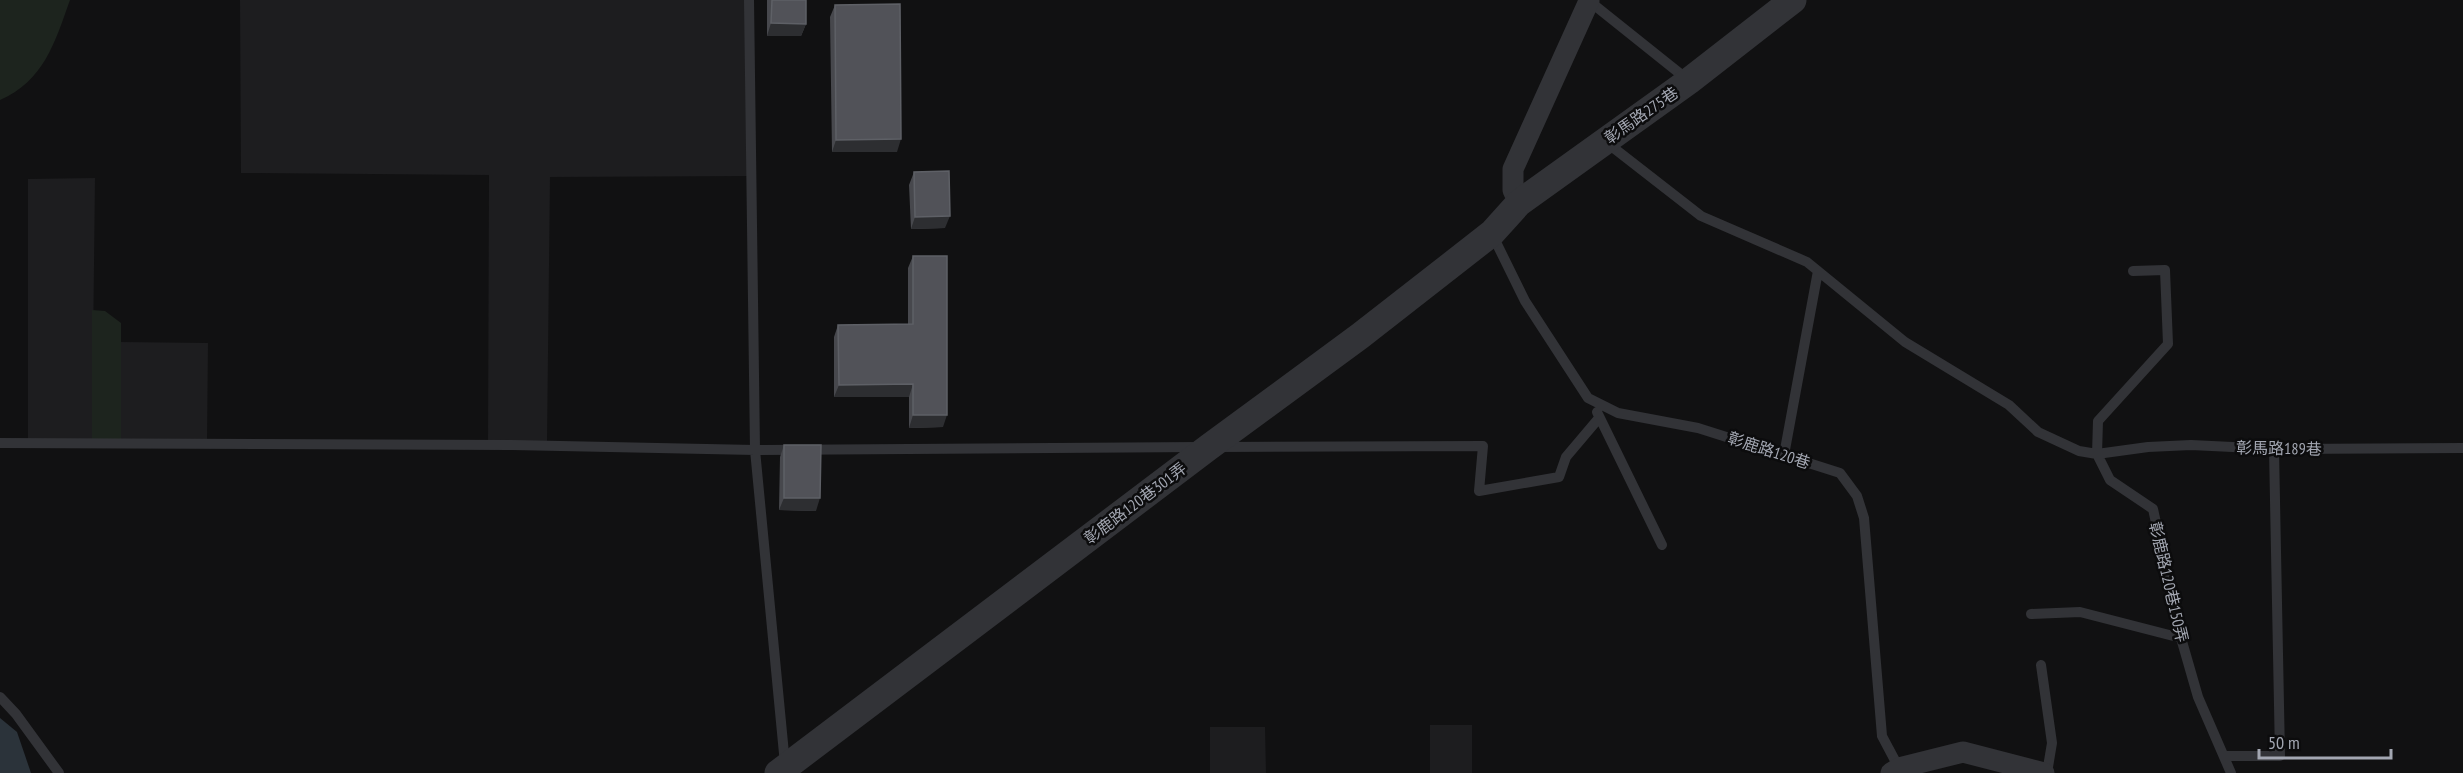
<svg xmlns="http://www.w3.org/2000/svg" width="2463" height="773" font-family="'PT Sans Narrow','Noto Sans TC',sans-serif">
  <rect width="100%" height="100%" fill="#111112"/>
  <path fill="#1d1d1f" d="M 240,0 L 750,0 L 751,176 L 550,177 L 547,443 L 488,443 L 489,175 L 241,173 Z
    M 95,178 L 92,440 L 28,440 L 28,179 Z
    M 121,342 L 208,343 L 207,443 L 121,443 Z
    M 1430,725 L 1472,725 L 1472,773 L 1430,773 Z
    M 1210,727 L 1265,727 L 1266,773 L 1210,773 Z"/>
  <path fill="#1d241e" d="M 0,0 L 70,0 C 55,42 44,81 0,100 Z
    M 92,310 L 105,311 L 121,323 L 121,443 L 92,440 Z"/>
  <path fill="#2b333a" d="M 0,718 L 17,732 L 31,773 L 0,773 Z"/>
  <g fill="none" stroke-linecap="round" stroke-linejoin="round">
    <path stroke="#323337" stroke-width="10" d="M 749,0 L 755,450 L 785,764
      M 1588,0 L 1688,80
      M 1606,142 L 1701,216 L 1807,262 L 1905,342 L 2009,405 L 2038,432 L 2079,451 L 2097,454 L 2148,447 L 2191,445 L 2274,449 L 2463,448
      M 1492,234 L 1525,301 L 1588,398 L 1618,413 L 1698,428 L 1840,473 L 1857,496 L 1864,518 L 1882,736 L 1899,768
      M 2133,271 L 2165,270 L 2168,344 L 2098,421 L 2097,454 L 2110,480 L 2153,509 L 2181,638 L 2198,697 L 2231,773
      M 1597,412 L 1662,545
      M 0,443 L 512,445 L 755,450 L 1200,447
      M 1218,447 L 1483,446 L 1479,491 L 1559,477 L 1566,457 L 1599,418
      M 1784,455 L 1818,271
      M 2031,614 L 2080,612 L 2181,638
      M 2041,665 L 2052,743 L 2047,773
      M 0,697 L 16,714 L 59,773
      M 2225,756 L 2280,756 L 2274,449"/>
    <path stroke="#323337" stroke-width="21" d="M 1519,203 L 1513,190 L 1513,169 L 1589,1
      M 1891,773 L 1899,768 L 1963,752 L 2044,773"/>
    <path stroke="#323337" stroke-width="27" d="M 778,773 L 1209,447 L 1360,336 L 1492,233 L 1519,203 L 1689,81 L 1793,0"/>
  </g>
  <path fill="#47484d" d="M 767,0 L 806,0 L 806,24 L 801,36 L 767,36 Z
    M 835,5 L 897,152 L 832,152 L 830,17 Z
    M 914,172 L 945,228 L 911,229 L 909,185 Z
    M 913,256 L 943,427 L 909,428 L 909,397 L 834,397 L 834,337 L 838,325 L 908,324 L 908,268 Z
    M 784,445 L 816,511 L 779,510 L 780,457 Z"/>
  <path fill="#2d2e31" d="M 771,23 L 806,24 L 801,36 L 767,36 Z
    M 901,139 L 897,152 L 832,152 L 836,140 Z
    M 950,216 L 945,228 L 911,229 L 915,217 Z
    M 913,384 L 909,397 L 834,397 L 839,385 Z
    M 913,415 L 947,415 L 943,427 L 909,428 Z
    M 784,498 L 820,498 L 816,511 L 779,510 Z"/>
  <path fill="#515258" stroke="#5e6066" stroke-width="1.5" d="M 772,0 L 806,0 L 806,24 L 771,23 Z
    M 900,4 L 901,139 L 836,140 L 835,5 Z
    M 949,171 L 950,216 L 915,217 L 914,172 Z
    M 913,256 L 947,256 L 947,415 L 913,415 L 913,384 L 839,385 L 838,325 L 913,324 Z
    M 784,445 L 821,445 L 820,498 L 784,498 Z"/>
  <g text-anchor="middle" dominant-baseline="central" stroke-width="5" stroke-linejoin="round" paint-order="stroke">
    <g font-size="16" fill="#a3a7b2" stroke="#0c0c0d">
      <text transform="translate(1641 115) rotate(-35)">彰馬路275巷</text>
      <text transform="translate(2279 448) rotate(1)">彰馬路189巷</text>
      <text transform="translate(1769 450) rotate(18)">彰鹿路120巷</text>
      <text transform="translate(1135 503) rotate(-37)">彰鹿路120巷301弄</text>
      <text transform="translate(2169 582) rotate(77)">彰鹿路120巷150弄</text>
    </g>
  </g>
  <path d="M2259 749v9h132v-9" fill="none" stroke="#a3a7b2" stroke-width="3"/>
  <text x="2268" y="749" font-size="18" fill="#a3a7b2" stroke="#0c0c0d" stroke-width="4.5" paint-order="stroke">50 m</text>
</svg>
